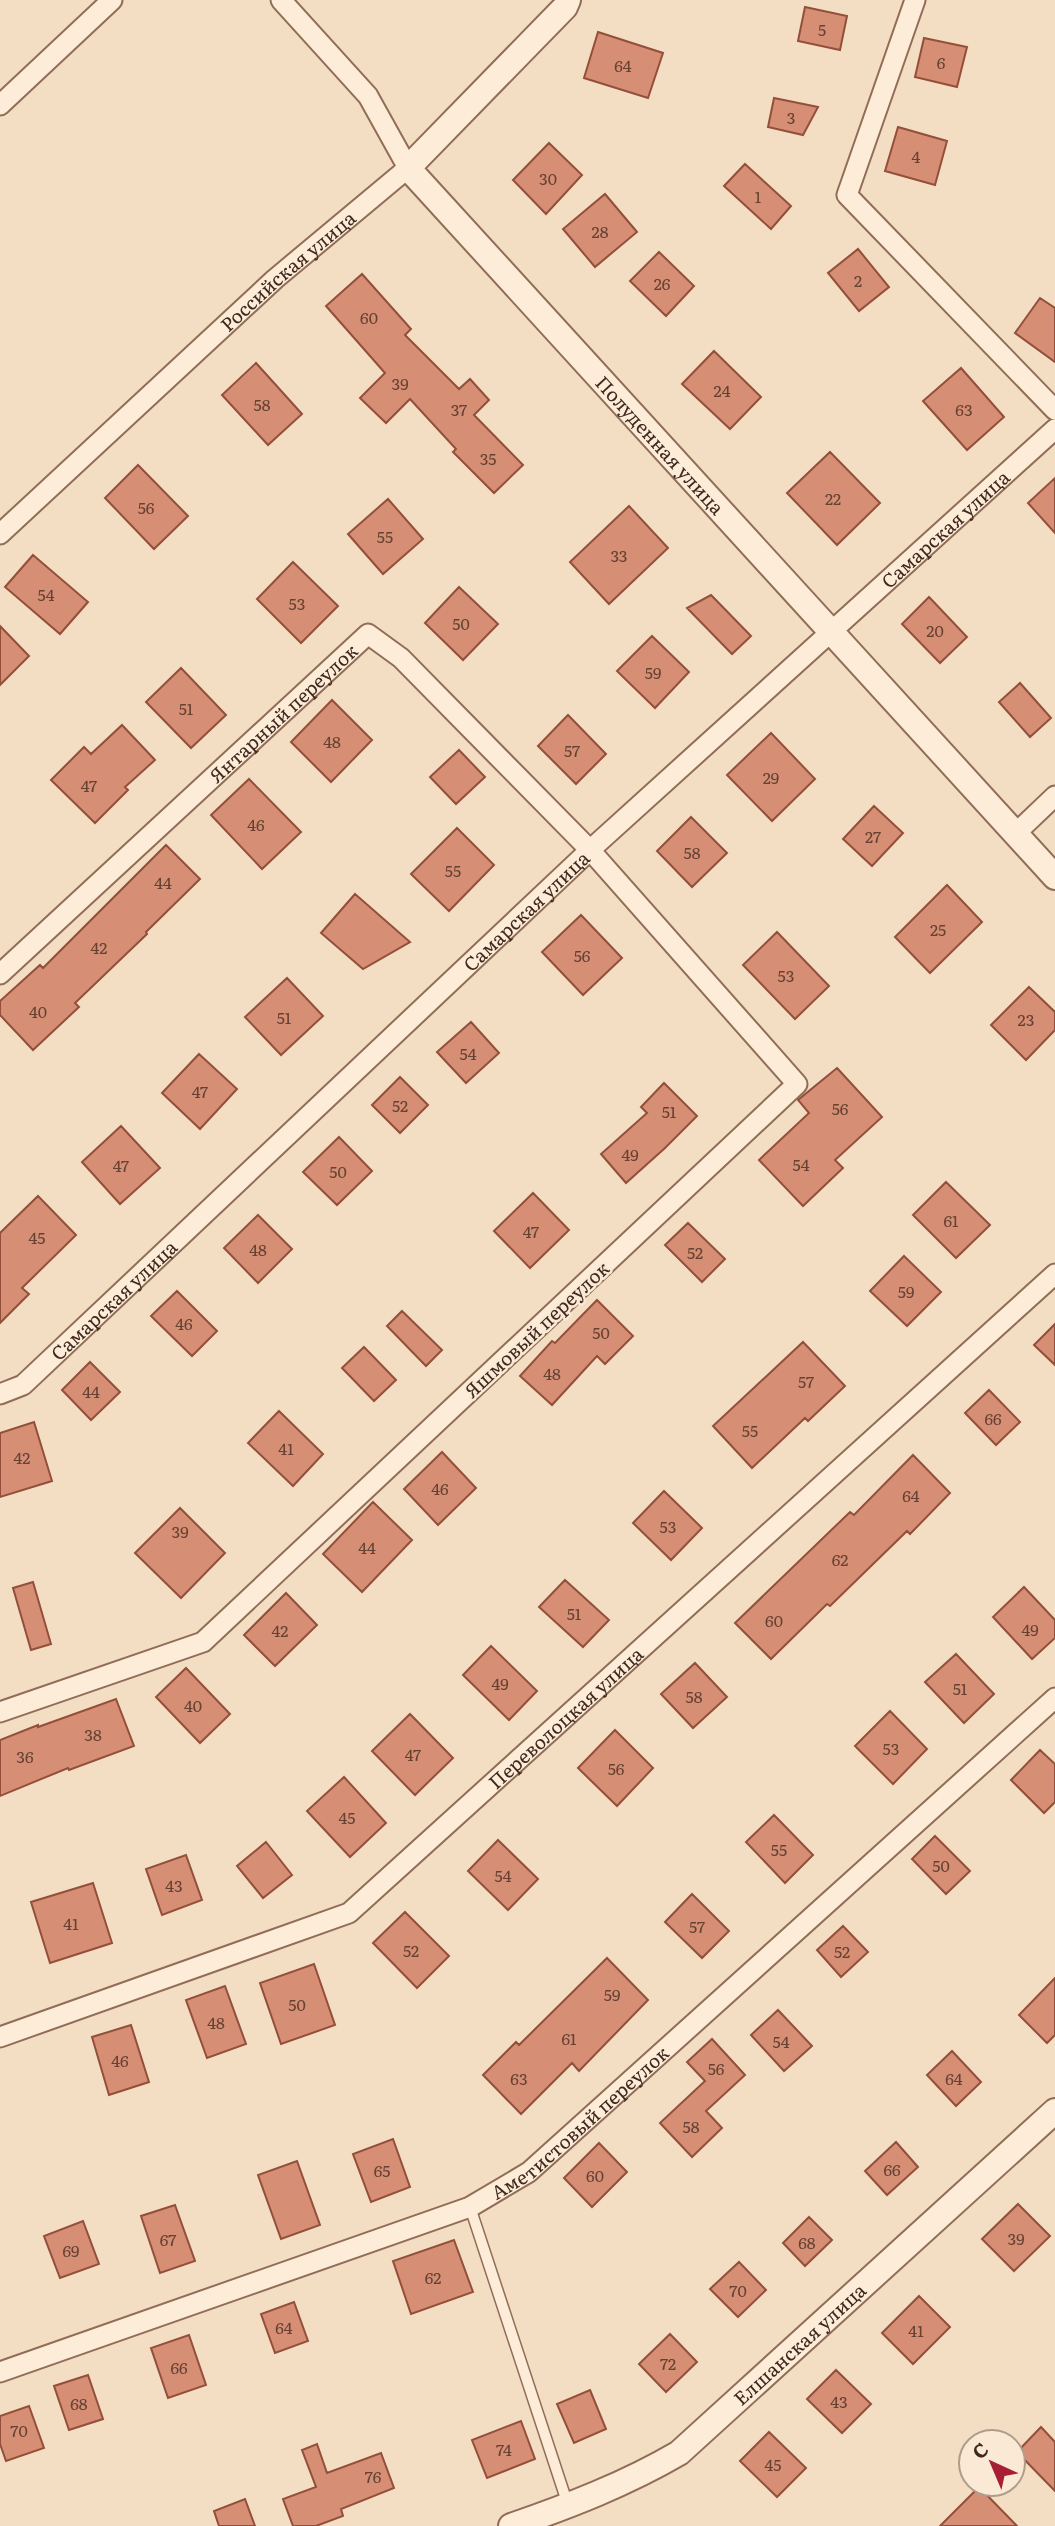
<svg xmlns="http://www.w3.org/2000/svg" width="1055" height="2526" font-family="Literata,serif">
  <rect width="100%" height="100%" fill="#f3dec3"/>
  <path fill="#d68e74" stroke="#934f3a" stroke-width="2" d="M 805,7 L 847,16 L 840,50 L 798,41 Z
    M 598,32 L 663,53 L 648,98 L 584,78 Z
    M 924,38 L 967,47 L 957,87 L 915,77 Z
    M 774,98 L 818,107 L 803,135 L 768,127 Z
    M 898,127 L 947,141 L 935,185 L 885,171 Z
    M 549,143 L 582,175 L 546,214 L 513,180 Z
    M 745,164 L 791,206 L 771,229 L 724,186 Z
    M 605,194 L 637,232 L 595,267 L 563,229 Z
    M 858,249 L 889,287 L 859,311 L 828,273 Z
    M 659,252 L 694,286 L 666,316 L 630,281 Z
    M 362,274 L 411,329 L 405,335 L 459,389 L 470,379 L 489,400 L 474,415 L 523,465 L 494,493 L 453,452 L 456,449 L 410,399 L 386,423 L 360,398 L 385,373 L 326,306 Z
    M 1040,298 L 1055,308 L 1055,362 L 1015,333 Z
    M 714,351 L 761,397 L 730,429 L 682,384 Z
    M 256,363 L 302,414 L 268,445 L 222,395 Z
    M 961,368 L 1004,417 L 967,450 L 923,401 Z
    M 830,452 L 880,503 L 837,545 L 787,493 Z
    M 138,465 L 188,516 L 154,549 L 105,498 Z
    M 1055,478 L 1055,533 L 1028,503 Z
    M 388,499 L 423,539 L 383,574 L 348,534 Z
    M 629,506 L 668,548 L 609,604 L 570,562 Z
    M 33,555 L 88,602 L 60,634 L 5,587 Z
    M 293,562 L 338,606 L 301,643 L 257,599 Z
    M 459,587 L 498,624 L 463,660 L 425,623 Z
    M 711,595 L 751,636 L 732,654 L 687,608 Z
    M 929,597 L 967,637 L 940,663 L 902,624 Z
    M 0,626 L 29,656 L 0,685 Z
    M 652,636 L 689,672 L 655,708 L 617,671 Z
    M 181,668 L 226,715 L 191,748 L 146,702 Z
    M 1020,683 L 1051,718 L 1030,737 L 999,702 Z
    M 332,700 L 372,740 L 331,782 L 291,742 Z
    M 568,715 L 606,754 L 576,784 L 538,746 Z
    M 122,725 L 155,760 L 125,787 L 128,790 L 95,823 L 51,780 L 84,747 L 91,754 Z
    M 771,733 L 815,779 L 772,821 L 727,775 Z
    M 459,750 L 485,777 L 456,804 L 430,777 Z
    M 249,779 L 301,832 L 262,869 L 211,815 Z
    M 874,806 L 903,833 L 872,866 L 843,839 Z
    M 691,817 L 727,853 L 692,887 L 657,851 Z
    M 457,828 L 494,865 L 449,911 L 411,874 Z
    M 166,845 L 200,879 L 146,932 L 147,934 L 75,1003 L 79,1007 L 33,1050 L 0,1015 L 0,1001 L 40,965 L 43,968 Z
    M 947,885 L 982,922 L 930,973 L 895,937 Z
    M 355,894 L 410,942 L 363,969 L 321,933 Z
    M 581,915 L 622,958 L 583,995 L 542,952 Z
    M 777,932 L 829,986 L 795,1019 L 743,965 Z
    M 287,978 L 323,1016 L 281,1055 L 245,1017 Z
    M 1029,987 L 1055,1012 L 1055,1030 L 1026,1060 L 991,1025 Z
    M 471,1022 L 499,1053 L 466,1083 L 437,1052 Z
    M 199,1054 L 237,1089 L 200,1129 L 162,1093 Z
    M 837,1068 L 882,1117 L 835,1160 L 843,1168 L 803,1206 L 759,1160 L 809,1113 L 798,1100 Z
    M 400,1077 L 428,1105 L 400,1133 L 372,1105 Z
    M 664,1083 L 697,1116 L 665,1148 L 626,1183 L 601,1154 L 647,1113 L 641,1107 Z
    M 121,1126 L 160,1168 L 120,1204 L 82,1162 Z
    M 339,1137 L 372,1171 L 337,1205 L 303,1172 Z
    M 946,1182 L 990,1225 L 956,1258 L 913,1215 Z
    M 533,1193 L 569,1230 L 530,1268 L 494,1231 Z
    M 38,1196 L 76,1235 L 22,1288 L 29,1294 L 0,1323 L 0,1233 Z
    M 258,1215 L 292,1249 L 258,1283 L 224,1248 Z
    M 688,1223 L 725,1259 L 702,1282 L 665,1245 Z
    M 904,1256 L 941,1292 L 907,1326 L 870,1291 Z
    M 177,1291 L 217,1331 L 192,1356 L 151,1316 Z
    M 597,1300 L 633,1336 L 605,1364 L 597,1356 L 552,1405 L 520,1376 L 552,1341 L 555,1343 Z
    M 402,1311 L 442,1350 L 426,1366 L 387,1326 Z
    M 1055,1324 L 1055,1365 L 1034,1345 Z
    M 803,1342 L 845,1386 L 808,1421 L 805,1418 L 752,1468 L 713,1426 Z
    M 364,1347 L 396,1380 L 374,1401 L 342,1368 Z
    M 90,1362 L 120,1392 L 91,1420 L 62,1390 Z
    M 989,1390 L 1020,1422 L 996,1445 L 965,1413 Z
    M 279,1411 L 323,1454 L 293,1486 L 248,1443 Z
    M 34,1422 L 52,1481 L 0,1497 L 0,1433 Z
    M 442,1452 L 476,1488 L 438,1525 L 404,1489 Z
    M 913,1455 L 950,1493 L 910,1534 L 907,1531 L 830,1606 L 827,1604 L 771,1659 L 735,1623 L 850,1512 L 854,1515 Z
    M 664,1491 L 702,1528 L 671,1560 L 633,1523 Z
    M 373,1502 L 412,1540 L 362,1592 L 323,1554 Z
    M 180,1508 L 225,1553 L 181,1598 L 135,1553 Z
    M 565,1580 L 609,1620 L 583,1647 L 539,1607 Z
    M 33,1582 L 51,1644 L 31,1650 L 13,1588 Z
    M 1024,1587 L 1055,1620 L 1055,1638 L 1032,1659 L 993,1617 Z
    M 286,1593 L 317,1625 L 275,1666 L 244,1635 Z
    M 491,1646 L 537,1691 L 509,1720 L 463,1675 Z
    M 956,1654 L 994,1694 L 964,1723 L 925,1682 Z
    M 695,1663 L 727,1697 L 693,1728 L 661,1694 Z
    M 186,1668 L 230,1714 L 200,1743 L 156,1697 Z
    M 116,1699 L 134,1746 L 69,1770 L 68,1768 L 0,1796 L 0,1740 L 38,1725 L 38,1727 Z
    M 890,1711 L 927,1749 L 893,1784 L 855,1746 Z
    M 410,1714 L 453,1758 L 415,1795 L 372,1751 Z
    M 615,1730 L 653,1768 L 617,1806 L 578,1768 Z
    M 1040,1750 L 1055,1764 L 1055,1802 L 1044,1813 L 1011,1780 Z
    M 344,1777 L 386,1823 L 350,1857 L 307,1811 Z
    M 774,1815 L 813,1855 L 785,1883 L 746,1842 Z
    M 935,1836 L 970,1871 L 946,1894 L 912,1859 Z
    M 498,1840 L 538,1879 L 508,1910 L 468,1871 Z
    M 266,1842 L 292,1875 L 263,1898 L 237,1866 Z
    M 186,1855 L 202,1900 L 162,1915 L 146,1869 Z
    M 93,1883 L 112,1943 L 50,1963 L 31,1902 Z
    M 692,1894 L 729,1931 L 702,1958 L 665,1922 Z
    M 405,1912 L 449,1956 L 417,1988 L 373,1943 Z
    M 843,1926 L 868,1952 L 841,1977 L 817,1950 Z
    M 607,1958 L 648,2000 L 579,2071 L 572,2063 L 521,2114 L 483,2075 L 516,2042 L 519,2045 Z
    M 314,1964 L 335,2025 L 281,2044 L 260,1983 Z
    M 1055,1978 L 1055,2035 L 1047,2043 L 1019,2015 Z
    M 225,1986 L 246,2044 L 207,2058 L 186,2000 Z
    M 778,2010 L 812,2046 L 784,2071 L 751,2035 Z
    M 131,2025 L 149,2082 L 109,2095 L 92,2037 Z
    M 712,2039 L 745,2075 L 706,2111 L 722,2128 L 692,2157 L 660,2123 L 705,2081 L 687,2062 Z
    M 952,2051 L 981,2082 L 956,2106 L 927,2075 Z
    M 393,2139 L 410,2187 L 371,2202 L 353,2154 Z
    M 896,2142 L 918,2167 L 887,2195 L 865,2171 Z
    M 599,2143 L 627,2172 L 592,2207 L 564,2178 Z
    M 297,2161 L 320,2225 L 281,2239 L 258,2175 Z
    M 1018,2204 L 1050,2236 L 1014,2271 L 982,2239 Z
    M 175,2205 L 195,2261 L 160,2273 L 141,2216 Z
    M 809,2217 L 832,2240 L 805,2266 L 783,2243 Z
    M 83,2221 L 99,2264 L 60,2278 L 44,2236 Z
    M 454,2240 L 473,2292 L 411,2314 L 393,2261 Z
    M 739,2262 L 766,2290 L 738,2317 L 710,2289 Z
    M 919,2296 L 950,2327 L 913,2364 L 882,2333 Z
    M 294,2302 L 308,2341 L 275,2353 L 261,2314 Z
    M 670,2334 L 697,2362 L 666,2392 L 639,2364 Z
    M 189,2335 L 206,2385 L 168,2398 L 151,2348 Z
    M 836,2370 L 871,2404 L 842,2433 L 807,2399 Z
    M 88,2375 L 103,2419 L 69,2430 L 54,2386 Z
    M 590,2390 L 606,2429 L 574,2443 L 557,2404 Z
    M 29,2406 L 44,2448 L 6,2461 L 0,2444 L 0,2416 Z
    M 521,2421 L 535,2459 L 487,2478 L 472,2440 Z
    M 1041,2427 L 1055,2442 L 1055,2491 L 1017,2452 Z
    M 769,2432 L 806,2468 L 777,2497 L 740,2461 Z
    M 317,2444 L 327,2473 L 381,2453 L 394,2488 L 341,2509 L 343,2516 L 316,2526 L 293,2526 L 283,2499 L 316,2487 L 302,2450 Z
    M 979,2487 L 1017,2526 L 940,2526 Z
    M 245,2499 L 255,2526 L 219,2526 L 214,2511 Z"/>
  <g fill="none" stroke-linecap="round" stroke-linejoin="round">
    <defs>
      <path id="service" d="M 470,2207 L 568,2505"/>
      <g id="minor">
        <path d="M 915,0 L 847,195 L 1055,410"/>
        <path d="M 0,105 L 112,0"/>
        <path id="s1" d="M 0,534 L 275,279 L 408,168 L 368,96 L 281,0"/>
        <path d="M 1015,834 L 1055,796"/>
        <path id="s2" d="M 0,974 L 368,634 L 401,658 L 590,850 L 797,1084 L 203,1642 L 0,1712"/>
        <path id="s3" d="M 0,1394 L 23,1385 L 590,850 L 1055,429"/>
        <path id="s4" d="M 0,2037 L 349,1913 L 1055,1274"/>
        <path id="s5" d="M 0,2372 L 470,2207 L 529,2172 L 1055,1698"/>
      </g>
      <g id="tertiary">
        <path id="s6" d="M 568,0 L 565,7 L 408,168 L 1055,877"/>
        <path id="s7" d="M 511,2526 C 569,2506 626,2484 679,2453 L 1055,2111"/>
      </g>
    </defs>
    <use href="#service" stroke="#916d57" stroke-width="13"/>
    <use href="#minor" stroke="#916d57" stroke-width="23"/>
    <use href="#tertiary" stroke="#916d57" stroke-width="28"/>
    <use href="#service" stroke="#fdecd8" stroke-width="10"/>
    <use href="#minor" stroke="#fdecd8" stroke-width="19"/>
    <use href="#tertiary" stroke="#fdecd8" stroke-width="24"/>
  </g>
  <g text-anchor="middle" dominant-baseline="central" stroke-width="5" stroke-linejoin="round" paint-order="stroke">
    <g font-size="16" fill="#654233">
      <text x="822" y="29">5</text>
      <text x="941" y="62">6</text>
      <text x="623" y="65">64</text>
      <text x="791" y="117">3</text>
      <text x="916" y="156">4</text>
      <text x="548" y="178">30</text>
      <text x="758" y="196">1</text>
      <text x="600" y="231">28</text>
      <text x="858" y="280">2</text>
      <text x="662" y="283">26</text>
      <text x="369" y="317">60</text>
      <text x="400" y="383">39</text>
      <text x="722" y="390">24</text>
      <text x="262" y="404">58</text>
      <text x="459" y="409">37</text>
      <text x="964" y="409">63</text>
      <text x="488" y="458">35</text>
      <text x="833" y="498">22</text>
      <text x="146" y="507">56</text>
      <text x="385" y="536">55</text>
      <text x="619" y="555">33</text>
      <text x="46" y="594">54</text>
      <text x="297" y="603">53</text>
      <text x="461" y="623">50</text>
      <text x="935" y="630">20</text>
      <text x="653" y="672">59</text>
      <text x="186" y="708">51</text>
      <text x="332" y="741">48</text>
      <text x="572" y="750">57</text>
      <text x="771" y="777">29</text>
      <text x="89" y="785">47</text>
      <text x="256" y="824">46</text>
      <text x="873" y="836">27</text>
      <text x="692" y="852">58</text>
      <text x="453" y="870">55</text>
      <text x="163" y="882">44</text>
      <text x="938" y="929">25</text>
      <text x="99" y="947">42</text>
      <text x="582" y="955">56</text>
      <text x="786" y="975">53</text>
      <text x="38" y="1011">40</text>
      <text x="284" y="1017">51</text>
      <text x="1026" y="1019">23</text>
      <text x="468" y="1053">54</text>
      <text x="200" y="1091">47</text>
      <text x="400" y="1105">52</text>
      <text x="840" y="1108">56</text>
      <text x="669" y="1111">51</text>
      <text x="630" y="1154">49</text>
      <text x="801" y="1164">54</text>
      <text x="121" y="1165">47</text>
      <text x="338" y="1171">50</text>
      <text x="951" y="1220">61</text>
      <text x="531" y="1231">47</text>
      <text x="37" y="1237">45</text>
      <text x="258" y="1249">48</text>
      <text x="695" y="1252">52</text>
      <text x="906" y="1291">59</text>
      <text x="184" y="1323">46</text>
      <text x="601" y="1332">50</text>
      <text x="552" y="1373">48</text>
      <text x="806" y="1381">57</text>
      <text x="91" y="1391">44</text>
      <text x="993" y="1418">66</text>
      <text x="750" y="1430">55</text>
      <text x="286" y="1448">41</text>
      <text x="22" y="1457">42</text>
      <text x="440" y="1488">46</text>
      <text x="911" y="1495">64</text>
      <text x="668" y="1526">53</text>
      <text x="180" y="1531">39</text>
      <text x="367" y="1547">44</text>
      <text x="840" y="1559">62</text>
      <text x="574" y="1613">51</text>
      <text x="774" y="1620">60</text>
      <text x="1030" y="1629">49</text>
      <text x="280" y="1630">42</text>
      <text x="500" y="1683">49</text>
      <text x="960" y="1688">51</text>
      <text x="694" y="1696">58</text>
      <text x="193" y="1705">40</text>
      <text x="93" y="1734">38</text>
      <text x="891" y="1748">53</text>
      <text x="413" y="1754">47</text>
      <text x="25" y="1756">36</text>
      <text x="616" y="1768">56</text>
      <text x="347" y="1817">45</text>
      <text x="779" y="1849">55</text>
      <text x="941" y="1865">50</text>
      <text x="503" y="1875">54</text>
      <text x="174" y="1885">43</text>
      <text x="71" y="1923">41</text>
      <text x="697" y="1926">57</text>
      <text x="411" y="1950">52</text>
      <text x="842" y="1951">52</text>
      <text x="612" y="1994">59</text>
      <text x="297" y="2004">50</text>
      <text x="216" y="2022">48</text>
      <text x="569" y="2038">61</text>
      <text x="781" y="2041">54</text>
      <text x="120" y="2060">46</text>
      <text x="716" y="2068">56</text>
      <text x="519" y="2078">63</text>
      <text x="954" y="2078">64</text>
      <text x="691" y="2126">58</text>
      <text x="892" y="2169">66</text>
      <text x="382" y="2170">65</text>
      <text x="595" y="2175">60</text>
      <text x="1016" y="2238">39</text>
      <text x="168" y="2239">67</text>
      <text x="807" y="2242">68</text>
      <text x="71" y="2250">69</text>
      <text x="433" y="2277">62</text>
      <text x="738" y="2290">70</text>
      <text x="284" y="2327">64</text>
      <text x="916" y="2330">41</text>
      <text x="668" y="2363">72</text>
      <text x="179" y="2367">66</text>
      <text x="839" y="2401">43</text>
      <text x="79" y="2403">68</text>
      <text x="19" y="2430">70</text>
      <text x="504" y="2449">74</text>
      <text x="773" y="2464">45</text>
      <text x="373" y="2476">76</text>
    </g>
    <g font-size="19" fill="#3f281d" stroke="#fae9d4">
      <text stroke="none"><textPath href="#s1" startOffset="390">Российская улица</textPath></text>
      <text stroke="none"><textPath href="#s6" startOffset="607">Полуденная улица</textPath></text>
      <text stroke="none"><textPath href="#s3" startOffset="1283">Самарская улица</textPath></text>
      <text stroke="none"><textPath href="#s2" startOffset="385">Янтарный переулок</textPath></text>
      <text stroke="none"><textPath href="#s3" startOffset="716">Самарская улица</textPath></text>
      <text stroke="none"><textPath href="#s3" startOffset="149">Самарская улица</textPath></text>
      <text transform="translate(536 1329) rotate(-43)">Яшмовый переулок</text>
      <text stroke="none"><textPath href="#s4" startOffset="662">Переволоцкая улица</textPath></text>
      <text stroke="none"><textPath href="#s5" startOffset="637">Аметистовый переулок</textPath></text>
      <text stroke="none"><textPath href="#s7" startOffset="346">Елшанская улица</textPath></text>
    </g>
  </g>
  <g transform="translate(992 2463) rotate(316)"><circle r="33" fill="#fae9d4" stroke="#af9c8b" stroke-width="2"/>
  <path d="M0-5L12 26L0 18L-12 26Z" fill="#a71f35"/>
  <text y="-10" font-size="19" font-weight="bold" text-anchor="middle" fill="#3f281d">С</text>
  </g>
</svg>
